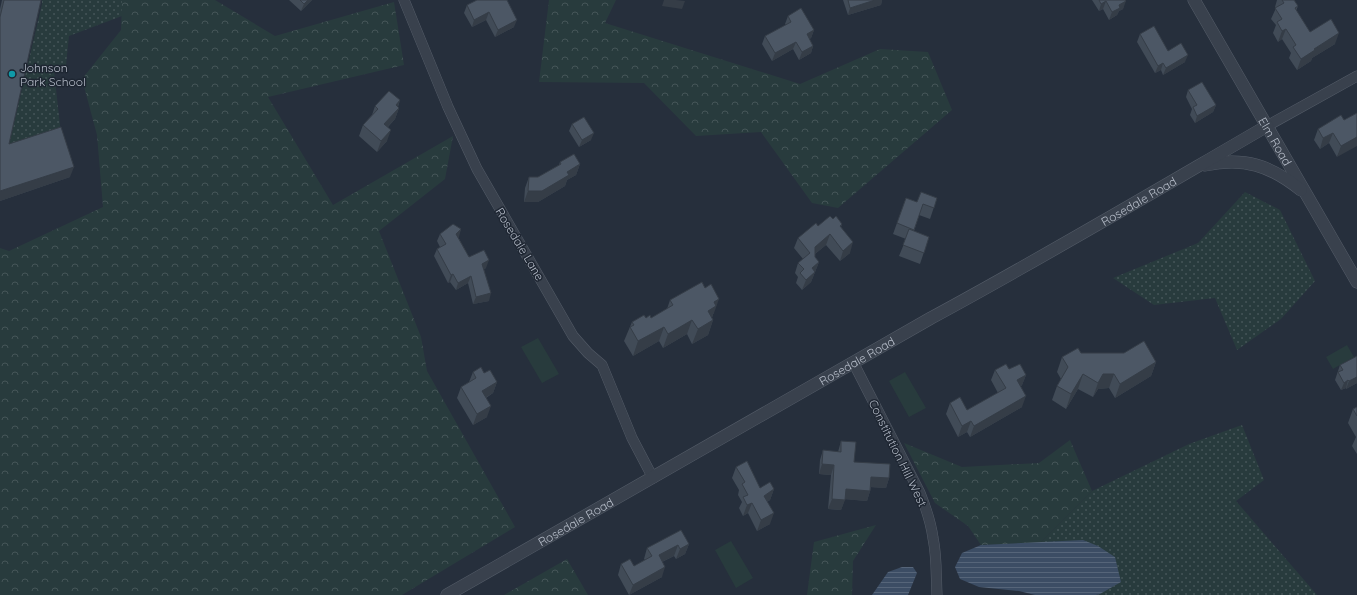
<svg xmlns="http://www.w3.org/2000/svg" width="1357" height="595" font-family="Quicksand,sans-serif">
  <defs>
    <pattern id="grass-dots" width="8" height="8" patternUnits="userSpaceOnUse"><rect width="8" height="8" fill="#283b3d"/><path d="M2 2h.1M6 6h.1" fill="none" stroke="#455558" stroke-width="1.8" stroke-linecap="round"/></pattern>
    <pattern id="forest-crowns" width="20" height="18" patternUnits="userSpaceOnUse"><rect width="20" height="18" fill="#283b3d"/><path d="M2 6a3 3 0 1 1 6 0M12 15a3 3 0 1 1 6 0" fill="none" stroke="#455558"/></pattern>
    <pattern id="water-rules" width="6" height="5" patternUnits="userSpaceOnUse"><rect width="6" height="5" fill="#3c4d64"/><path d="M0 2.5h6" fill="none" stroke="#566579"/></pattern>
  </defs>
  <rect width="100%" height="100%" fill="#262f3c"/>
  <path fill="url(#grass-dots)" d="M 42,0 L 122,0 L 122,16 L 69,36 L 66,65 L 54,71 L 61,134 L 8,149 L 42,4 Z
    M 1245,192 L 1280,210 L 1315,281 L 1281,319 L 1237,350 L 1215,298 L 1154,305 L 1113,278 L 1198,243 Z
    M 1242,425 L 1264,480 L 1236,501 L 1317,595 L 1096,595 L 1100,594 L 1040,543 L 1092,491 L 1189,444 Z"/>
  <path fill="url(#forest-crowns)" d="M 122,0 L 215,0 L 275,36 L 394,2 L 404,65 L 268,97 L 333,205 L 453,136 L 445,179 L 379,231 L 421,337 L 427,371 L 515,527 L 402,595 L 0,595 L 0,248 L 9,251 L 103,207 L 97,135 L 82,79 L 121,30 Z
    M 549,0 L 616,0 L 605,23 L 800,84 L 880,49 L 928,52 L 952,110 L 838,208 L 812,203 L 761,132 L 696,136 L 644,83 L 539,82 Z
    M 1070,440 L 1092,491 L 1040,543 L 981,545 L 968,526 L 935,503 L 904,443 L 962,467 L 1039,463 Z
    M 876,525 L 853,561 L 852,595 L 807,595 L 814,542 Z
    M 567,559 L 588,595 L 504,595 Z"/>
  <path fill="#283b3d" d="M 538,338 L 559,374 L 542,383 L 521,347 Z
    M 1347,345 L 1354,357 L 1333,369 L 1326,357 Z
    M 905,372 L 926,408 L 909,417 L 889,381 Z
    M 731,541 L 753,578 L 736,588 L 715,550 Z"/>
  <path fill="url(#water-rules)" d="M 1083,540 L 1098,546 L 1115,557 L 1121,582 L 1100,594 L 1096,595 L 1035,595 L 1019,591 L 979,587 L 960,579 L 955,567 L 962,553 L 981,545 Z
    M 902,567 L 913,567 L 917,573 L 908,595 L 872,595 L 888,572 Z"/>
  <g fill="none" stroke-linecap="round" stroke-linejoin="round">
    <defs>
      <path id="minor" d="M 404,0 L 448,107 L 477,169 L 573,336 L 588,353 L 602,365 L 632,438 L 653,478
        M 1267,126 L 1357,76
        M 853,362 L 920,493 C 926,508 931,523 933,538 C 937,557 936,576 937,595"/>
      <g id="tertiary">
        <path id="s1" d="M 1194,0 L 1357,282"/>
        <path d="M 1205,165 C 1244,157 1270,165 1301,190"/>
        <path id="s2" d="M 447,595 L 931,318 C 1044,257 1155,191 1267,126"/>
      </g>
    </defs>
    <use href="#minor" stroke="#545c68" stroke-width="11"/>
    <use href="#tertiary" stroke="#545c68" stroke-width="13"/>
    <use href="#minor" stroke="#39414d" stroke-width="10"/>
    <use href="#tertiary" stroke="#39414d" stroke-width="12"/>
  </g>
  <path fill="#414b57" d="M 2,0 L 41,0 L 9,144 L 70,177 L 0,201 L 0,9 Z
    M 289,0 L 312,0 L 301,11 Z
    M 477,0 L 514,27 L 495,37 L 486,20 L 472,27 L 464,13 L 467,5 Z
    M 843,0 L 882,0 L 881,5 L 848,15 Z
    M 1092,0 L 1125,0 L 1123,9 L 1119,11 L 1117,15 L 1109,20 L 1103,9 L 1099,11 Z
    M 1277,0 L 1294,0 L 1298,6 L 1296,11 L 1310,32 L 1335,44 L 1312,58 L 1311,61 L 1297,70 L 1289,58 L 1291,53 L 1282,39 L 1278,42 L 1273,33 L 1276,25 L 1271,19 L 1276,8 L 1275,7 Z
    M 788,16 L 814,30 L 811,38 L 809,39 L 813,46 L 811,53 L 799,60 L 793,49 L 772,61 L 762,44 L 765,36 L 786,25 L 785,24 Z
    M 1140,34 L 1168,51 L 1185,62 L 1163,75 L 1161,70 L 1155,73 L 1137,42 Z
    M 1188,90 L 1216,105 L 1213,112 L 1195,123 L 1190,115 L 1192,109 L 1186,97 Z
    M 400,100 L 398,107 L 399,108 L 395,119 L 388,127 L 387,141 L 377,152 L 359,136 L 363,125 L 372,115 L 375,106 Z
    M 1357,113 L 1337,157 L 1329,143 L 1320,149 L 1314,140 L 1318,129 L 1344,120 Z
    M 572,124 L 591,140 L 579,147 L 569,131 Z
    M 560,162 L 580,164 L 576,175 L 567,180 L 565,186 L 538,202 L 524,202 L 525,188 L 529,177 L 538,177 L 559,165 Z
    M 906,198 L 917,202 L 937,198 L 930,219 L 919,215 L 914,231 L 929,237 L 920,264 L 899,256 L 906,239 L 893,234 Z
    M 833,219 L 842,224 L 841,227 L 850,253 L 840,261 L 826,245 L 815,254 L 815,257 L 819,262 L 811,282 L 802,290 L 796,283 L 798,277 L 795,273 L 798,263 L 803,259 L 794,248 L 798,238 L 818,226 Z
    M 461,229 L 458,237 L 469,257 L 486,268 L 484,269 L 489,301 L 473,304 L 468,283 L 456,290 L 450,282 L 448,283 L 434,256 L 437,249 L 440,247 L 437,241 L 440,234 Z
    M 670,300 L 714,313 L 713,314 L 712,318 L 713,320 L 708,335 L 692,344 L 687,334 L 663,348 L 659,341 L 633,356 L 624,341 L 632,322 L 646,318 L 651,318 L 667,309 Z
    M 1081,353 L 1156,362 L 1151,376 L 1115,398 L 1109,388 L 1098,389 L 1093,397 L 1078,389 L 1066,409 L 1052,400 L 1057,386 L 1061,379 L 1057,372 L 1062,357 Z
    M 1340,365 L 1357,383 L 1346,389 L 1346,388 L 1341,390 L 1335,380 Z
    M 1009,369 L 1026,375 L 1022,385 L 1021,386 L 1022,407 L 970,437 L 967,432 L 958,437 L 946,414 L 950,403 L 967,410 L 998,393 L 991,380 L 995,370 Z
    M 473,372 L 484,373 L 497,382 L 493,393 L 486,398 L 487,417 L 473,425 L 457,398 L 461,387 L 469,382 Z
    M 1357,407 L 1357,454 L 1352,446 L 1356,437 L 1348,423 L 1353,409 Z
    M 841,441 L 854,462 L 889,478 L 886,488 L 871,487 L 870,491 L 867,501 L 845,499 L 841,510 L 828,509 L 831,475 L 819,474 L 820,460 L 823,450 L 838,452 Z
    M 736,467 L 760,488 L 774,489 L 770,500 L 767,502 L 770,524 L 757,531 L 748,513 L 743,516 L 739,508 L 742,502 L 738,495 L 739,490 L 732,478 Z
    M 689,544 L 685,554 L 676,559 L 674,556 L 662,562 L 662,577 L 629,595 L 618,575 L 621,564 L 634,566 L 645,560 L 644,559 L 647,548 Z"/>
  <path fill="#353d47" d="M 308,0 L 312,0 L 301,11 L 304,4 Z
    M 664,0 L 676,0 L 685,1 L 682,9 L 662,6 Z
    M 875,0 L 882,0 L 881,5 L 848,15 L 850,8 Z
    M 1106,1 L 1103,9 L 1099,11 L 1101,4 Z
    M 1126,1 L 1123,9 L 1119,11 L 1117,15 L 1109,20 L 1112,12 L 1119,5 Z
    M 489,12 L 486,20 L 472,27 L 474,20 Z
    M 517,20 L 514,27 L 495,37 L 498,30 Z
    M 1286,29 L 1282,39 L 1278,42 L 1282,31 Z
    M 814,30 L 811,38 L 804,42 L 807,34 Z
    M 1339,33 L 1335,44 L 1312,58 L 1311,61 L 1297,70 L 1301,59 L 1314,49 Z
    M 796,42 L 793,49 L 772,61 L 775,53 Z
    M 813,46 L 811,53 L 799,60 L 802,52 Z
    M 1188,55 L 1185,62 L 1163,75 L 1166,68 Z
    M 1163,63 L 1161,70 L 1155,73 L 1158,66 Z
    M 400,100 L 396,111 L 399,108 L 395,119 L 380,135 L 384,124 L 396,105 Z
    M 1216,105 L 1213,112 L 1195,123 L 1197,116 Z
    M 391,130 L 387,141 L 377,152 L 381,141 Z
    M 594,133 L 591,140 L 579,147 L 582,140 Z
    M 1333,133 L 1329,143 L 1320,149 L 1323,138 Z
    M 1357,137 L 1357,146 L 1337,157 L 1341,146 Z
    M 580,164 L 576,175 L 567,180 L 565,186 L 538,202 L 524,202 L 528,191 L 567,172 Z
    M 74,167 L 70,177 L 0,201 L 0,191 Z
    M 461,229 L 459,237 L 453,241 L 456,234 Z
    M 830,234 L 826,245 L 811,257 L 815,247 Z
    M 853,242 L 850,253 L 840,261 L 843,251 Z
    M 489,260 L 486,268 L 480,271 L 482,264 Z
    M 819,262 L 811,282 L 802,290 L 806,280 L 812,268 Z
    M 453,274 L 450,282 L 448,283 L 451,275 Z
    M 471,276 L 468,283 L 456,290 L 458,283 Z
    M 491,293 L 489,301 L 473,304 L 476,297 Z
    M 719,299 L 714,313 L 713,314 L 711,321 L 708,311 L 714,302 Z
    M 692,320 L 687,334 L 663,348 L 668,334 Z
    M 713,320 L 708,335 L 692,344 L 698,329 Z
    M 664,327 L 659,341 L 633,356 L 638,341 Z
    M 1156,362 L 1151,376 L 1115,398 L 1120,384 Z
    M 1083,374 L 1078,389 L 1066,409 L 1071,394 Z
    M 1103,374 L 1114,374 L 1109,388 L 1098,389 L 1093,397 L 1098,383 Z
    M 1026,375 L 1022,385 L 1013,391 L 1017,380 Z
    M 1357,377 L 1357,383 L 1346,389 L 1349,381 Z
    M 1348,380 L 1346,388 L 1341,390 L 1344,383 Z
    M 497,382 L 493,393 L 478,402 L 482,391 Z
    M 1026,396 L 1022,407 L 970,437 L 974,426 Z
    M 491,406 L 487,417 L 473,425 L 477,414 Z
    M 971,421 L 967,432 L 958,437 L 962,426 Z
    M 822,464 L 834,465 L 831,475 L 819,474 Z
    M 871,477 L 889,478 L 886,488 L 868,487 Z
    M 774,489 L 770,500 L 760,506 L 764,496 Z
    M 846,489 L 870,491 L 867,501 L 842,499 Z
    M 832,499 L 845,500 L 841,510 L 828,509 Z
    M 752,503 L 748,513 L 743,516 L 747,505 Z
    M 774,513 L 770,524 L 757,531 L 761,520 Z
    M 689,544 L 685,554 L 676,559 L 680,549 Z
    M 678,545 L 674,556 L 655,565 L 659,555 Z
    M 665,567 L 662,577 L 629,595 L 633,585 Z"/>
  <path fill="#4c5765" stroke="#353d47" d="M 4,0 L 41,0 L 9,144 L 61,127 L 74,167 L 0,191 L 0,17 Z
    M 300,0 L 308,0 L 304,4 Z
    M 477,0 L 507,0 L 517,20 L 498,30 L 489,12 L 474,20 L 467,5 Z
    M 848,0 L 875,0 L 850,8 Z
    M 1099,0 L 1125,0 L 1126,1 L 1119,5 L 1120,8 L 1112,12 L 1106,1 L 1101,4 Z
    M 1282,0 L 1294,0 L 1298,6 L 1295,8 L 1310,32 L 1331,19 L 1339,33 L 1314,49 L 1315,50 L 1301,59 L 1293,47 L 1296,45 L 1286,29 L 1282,31 L 1277,22 L 1282,19 L 1275,8 L 1284,3 Z
    M 801,8 L 814,30 L 807,34 L 813,46 L 802,52 L 796,42 L 775,53 L 765,36 L 791,22 L 788,16 Z
    M 1154,26 L 1168,51 L 1181,43 L 1188,55 L 1166,68 L 1163,63 L 1158,66 L 1140,34 Z
    M 1202,82 L 1216,105 L 1197,116 L 1193,107 L 1197,105 L 1188,90 Z
    M 389,91 L 400,100 L 396,105 L 399,108 L 384,124 L 391,130 L 381,141 L 363,125 L 378,109 L 375,106 Z
    M 1357,113 L 1357,137 L 1341,146 L 1333,133 L 1323,138 L 1318,129 L 1341,115 L 1344,120 Z
    M 584,117 L 594,133 L 582,140 L 572,124 Z
    M 574,154 L 580,164 L 567,172 L 569,175 L 542,191 L 528,191 L 529,177 L 538,177 L 561,164 L 560,162 Z
    M 921,192 L 937,198 L 934,208 L 923,204 L 914,230 L 897,223 L 906,198 L 917,202 Z
    M 830,216 L 833,219 L 836,216 L 842,224 L 840,226 L 853,242 L 843,251 L 830,234 L 815,247 L 815,257 L 819,262 L 812,268 L 815,272 L 806,280 L 800,273 L 804,269 L 798,263 L 810,253 L 798,238 L 816,223 L 818,226 Z
    M 453,224 L 461,229 L 456,234 L 469,257 L 484,250 L 489,260 L 482,264 L 491,293 L 476,297 L 471,276 L 458,283 L 453,274 L 451,275 L 437,249 L 446,244 L 440,234 Z
    M 909,229 L 929,237 L 924,253 L 903,245 Z
    M 702,282 L 705,288 L 711,284 L 719,299 L 714,302 L 716,306 L 708,311 L 713,320 L 698,329 L 692,320 L 668,334 L 664,327 L 638,341 L 630,327 L 634,325 L 632,322 L 644,315 L 646,318 L 650,315 L 651,318 L 673,305 L 670,300 Z
    M 1144,341 L 1156,362 L 1120,384 L 1114,374 L 1103,374 L 1098,383 L 1083,374 L 1071,394 L 1057,386 L 1068,367 L 1062,357 L 1078,348 L 1081,353 L 1124,353 Z
    M 1357,356 L 1357,377 L 1349,381 L 1348,380 L 1344,383 L 1338,372 L 1343,370 L 1340,365 Z
    M 1006,364 L 1009,369 L 1020,364 L 1026,375 L 1017,380 L 1026,396 L 974,426 L 971,421 L 962,426 L 950,403 L 960,397 L 967,410 L 1006,388 L 995,370 Z
    M 481,367 L 484,373 L 490,370 L 497,382 L 482,391 L 491,406 L 477,414 L 461,387 L 476,378 L 473,372 Z
    M 1357,407 L 1357,416 L 1353,409 Z
    M 841,441 L 856,442 L 854,462 L 890,464 L 889,478 L 871,477 L 870,491 L 846,489 L 845,500 L 832,499 L 834,465 L 822,464 L 823,450 L 841,452 Z
    M 747,461 L 760,488 L 770,482 L 774,489 L 764,496 L 774,513 L 761,520 L 752,503 L 747,505 L 743,497 L 748,495 L 742,484 L 745,482 L 736,467 Z
    M 681,530 L 689,544 L 680,549 L 678,545 L 659,555 L 665,567 L 633,585 L 621,564 L 630,559 L 634,566 L 652,556 L 647,548 Z"/>
  <circle fill="#0f9aa8" stroke="#1e2632" stroke-width="1.5" cx="12" cy="74" r="4"/>
  <g text-anchor="middle" dominant-baseline="central" stroke-width="3" stroke-linejoin="round" paint-order="stroke">
    <g font-size="12" fill="#b5bcc8" stroke="#1e2632" text-anchor="start">
      <text x="20" y="67">Johnson<tspan x="20" dy="14">Park School</tspan></text>
    </g>
    <g font-size="12" fill="#b5bcc8" stroke="#1e2632">
      <text stroke="none"><textPath href="#s1" startOffset="163">Elm Road</textPath></text>
      <text stroke="none"><textPath href="#s2" startOffset="796">Rosedale Road</textPath></text>
      <text transform="translate(520 244) rotate(59)">Rosedale Lane</text>
      <text stroke="none"><textPath href="#s2" startOffset="472">Rosedale Road</textPath></text>
      <text transform="translate(898 453) rotate(64)">Constitution Hill West</text>
      <text stroke="none"><textPath href="#s2" startOffset="148">Rosedale Road</textPath></text>
    </g>
  </g>
</svg>
